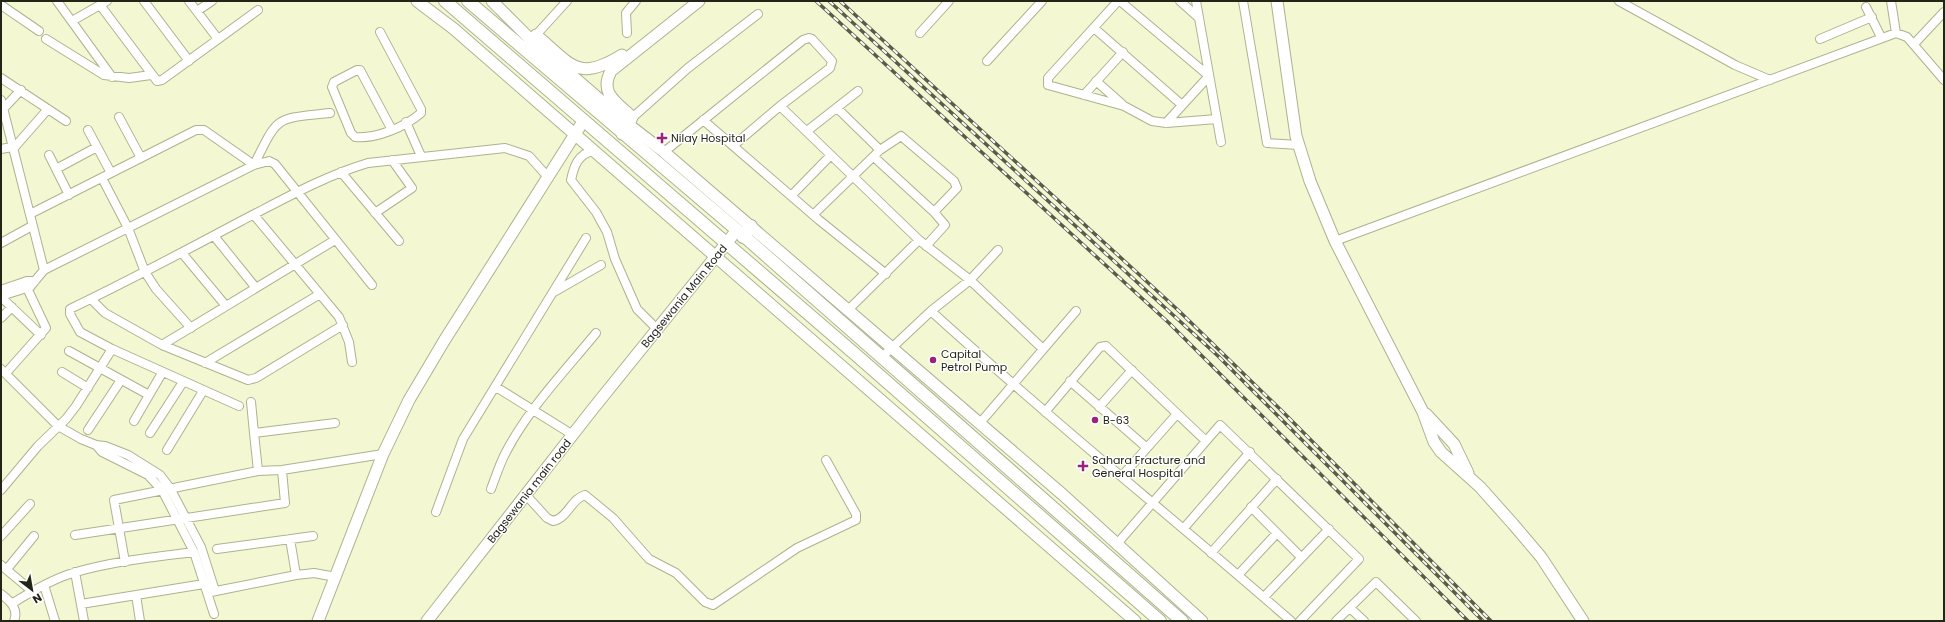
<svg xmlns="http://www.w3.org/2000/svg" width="1945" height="622" font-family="Poppins,sans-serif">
  <rect width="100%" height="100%" fill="#f3f8d3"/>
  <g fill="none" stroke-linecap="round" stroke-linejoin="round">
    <defs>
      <path id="street" d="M 57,1 L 112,77
        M 144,1 L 189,61
        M 189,1 L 218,39
        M 1118,1 L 1048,78 L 1048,85 L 1124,106 L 1152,121 L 1166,123 L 1217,119
        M 1120,1 L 1209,76 L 1166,123
        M 1180,1 L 1199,18
        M 1196,1 L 1221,142
        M 1243,1 L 1267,143 L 1299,145
        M 1619,1 L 1735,65 L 1770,80
        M 1891,1 L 1896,33
        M 1,5 L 39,31
        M 100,5 L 157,81 L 162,80 L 258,10
        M 1866,7 L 1881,37
        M 197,11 L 212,1
        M 72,21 L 107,1
        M 1094,28 L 1182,105
        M 380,32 L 421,109 L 421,113 C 405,127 376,139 355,137 L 351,133 L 332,87 L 334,82 L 357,70 L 360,70 L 392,130
        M 627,33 L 626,13 L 636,1
        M 920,33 L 949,1
        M 536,35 L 567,1
        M 46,39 L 104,75 L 129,78 L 151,75
        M 1820,39 L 1872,17
        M 1914,44 L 1944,12
        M 987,61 L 1042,1
        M 1,78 L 66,121
        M 1096,81 L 1122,104
        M 1084,95 L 1123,52
        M 1,100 L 44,270
        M 780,106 L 919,240 L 970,280 L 1043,349
        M 837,108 L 880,150
        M 3,109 L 21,90
        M 119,117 L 141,158
        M 632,118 L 688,68 L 758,14
        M 703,120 L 819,220 L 886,274
        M 406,122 L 421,156
        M 88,130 L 111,173
        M 807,131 L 858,91
        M 1,149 L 12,147
        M 13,149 L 48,109
        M 593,151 C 578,154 574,166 571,180 L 596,212 L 607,232 L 615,259 L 637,309 L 657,329
        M 664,152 L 803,40 L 809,38 L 812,39 L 832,61 L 830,68 L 780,106 L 733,146
        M 49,155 L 69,195
        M 56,169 L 97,147
        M 341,172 L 399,241
        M 102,178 L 128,228 L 145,272 L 156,289 L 191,328
        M 791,196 L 831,155
        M 34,212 L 196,130 L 204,130 L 254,165 C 279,114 275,119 330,113
        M 375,213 L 412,188 L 392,160
        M 254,215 L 339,317 L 349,342 L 352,362
        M 813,215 L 880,150 L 901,136 L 954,181 L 957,188 L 934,212 L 874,157
        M 214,236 L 256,288
        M 1335,241 L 1896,33 L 1907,37 L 1944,80
        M 1,243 L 32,226
        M 926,246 L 945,225 L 934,212
        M 182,253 L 226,306
        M 1,290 L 27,281 L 35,281
        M 554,292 L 601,265
        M 1,296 L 30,287 L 44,270 L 254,165 L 269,161 L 275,164 L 372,285
        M 1,297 L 41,335
        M 91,299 L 105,313 L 162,345 L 248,380 L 256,378 L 343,325
        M 848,310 L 919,240
        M 931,311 C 1048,418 1172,517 1291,621
        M 1,318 L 12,307
        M 162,345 L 335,240
        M 69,351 L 149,395
        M 881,358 L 931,311 L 970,280 L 998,250
        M 205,363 L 320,294
        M 1,369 L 58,426 L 81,439 L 96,445 L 105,446 L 128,455 L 160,475 L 170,488 L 201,547 L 215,591
        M 62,372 L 88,388
        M 6,373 L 46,328 L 27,288
        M 1070,381 L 1147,448
        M 496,387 L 573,435
        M 251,402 L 254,433
        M 239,406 L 112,349 L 80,332 L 70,314 L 70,309 C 128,281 185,251 241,221 C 282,200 324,176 368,163 L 505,148 L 529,156 L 547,176
        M 1099,407 L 1132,370
        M 1045,412 L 1100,347 L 1106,346 L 1206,441
        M 134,421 L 162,373
        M 980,423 L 1076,311
        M 88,430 L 121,380
        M 150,433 L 183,382
        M 96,445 L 102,452 L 148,475 L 162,490 L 194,552 L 214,614
        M 167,450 L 203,391
        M 258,471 L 254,433 L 335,423
        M 1122,476 L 1177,414
        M 491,489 C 496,476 500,463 506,452 C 529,408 565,371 596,333
        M 1,490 L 38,446 L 66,419 L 76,406 L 112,349
        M 526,495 L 547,518 L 553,521 C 567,519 572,498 585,495 L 613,518 L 649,559 L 676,573 L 705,602 L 713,605 L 797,548 L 856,520 L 856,514 L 826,460
        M 1251,507 L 1301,557
        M 436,512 L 463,439 L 586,238
        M 1184,528 L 1250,452
        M 75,535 L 285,503 L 282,470
        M 1,536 L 30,504
        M 290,539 L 296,575
        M 1116,545 L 1220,425 L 1359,559 L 1300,621
        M 217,549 L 313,536
        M 1211,553 L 1277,479
        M 125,562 L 114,500 L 258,471 L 282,470 L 383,454
        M 1,565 L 32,591
        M 7,569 L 34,536
        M 75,572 L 84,621
        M 1239,574 L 1277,533
        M 44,585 L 55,621
        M 211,592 L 296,575 L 314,573 L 336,577
        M 1,594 C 10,601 19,609 14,621
        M 136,595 L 140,621
        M 1264,597 L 1329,529
        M 13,603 C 32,591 54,578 76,572 C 114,561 155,557 194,552
        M 81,604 L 210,583
        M 1350,608 L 1364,621
        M 1336,621 L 1376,582 L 1416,621"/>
      <path id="secondary" d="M 417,1 L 454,29 L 540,104 L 1135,621
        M 492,1 L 531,40 L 629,125 L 632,117 C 616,102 599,93 611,71 L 699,1
        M 1277,1 L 1296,136 L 1310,181 L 1335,241 L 1423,412 L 1434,442 L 1441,452 L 1480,487 L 1513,524 L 1541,557 L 1583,621
        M 529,43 L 536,35 C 571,64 577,83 622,55
        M 622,134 L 629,125 L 664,152 L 1062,494 L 1202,621
        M 1426,414 L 1454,444 L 1468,473
        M 318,621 L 383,454 L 409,400 L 444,341 L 584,120
        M 427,621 L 592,410 L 737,230"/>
      <path id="primary" d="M 445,1 L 855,354 L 1160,621
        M 468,1 L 737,230 L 1182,621
        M 743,237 L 751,226"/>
    </defs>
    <use href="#street" stroke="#aeb28f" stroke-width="10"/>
    <use href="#secondary" stroke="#aeb28f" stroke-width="13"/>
    <use href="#primary" stroke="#aeb28f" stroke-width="14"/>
    <use href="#street" stroke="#fff" stroke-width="8"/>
    <use href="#secondary" stroke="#fff" stroke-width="11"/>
    <use href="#primary" stroke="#fff" stroke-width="12"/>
    <defs>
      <path id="rail" d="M 816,1 L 1169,323 L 1468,621
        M 829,1 L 1218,356 L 1483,621
        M 840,1 L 1179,311 L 1283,412 L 1491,621"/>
    </defs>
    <use href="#rail" stroke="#5a5c48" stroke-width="3.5"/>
    <use href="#rail" stroke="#fff" stroke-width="2" stroke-dasharray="6" stroke-linecap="butt"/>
  </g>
  <g fill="#99227c" stroke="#fff" stroke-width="1.5">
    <path d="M660 132h4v4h4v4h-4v4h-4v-4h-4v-4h4z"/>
    <circle cx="933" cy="360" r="4"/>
    <circle cx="1095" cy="420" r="4"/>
    <path d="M1081 460h4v4h4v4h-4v4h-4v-4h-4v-4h4z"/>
  </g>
  <g text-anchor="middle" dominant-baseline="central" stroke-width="3" stroke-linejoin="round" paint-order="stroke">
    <g font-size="11" fill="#232517" stroke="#fff" text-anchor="start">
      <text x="671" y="138">Nilay Hospital</text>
      <text x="941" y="354">Capital<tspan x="941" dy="13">Petrol Pump</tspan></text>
      <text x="1103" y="420">B-63</text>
      <text x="1092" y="460">Sahara Fracture and<tspan x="1092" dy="13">General Hospital</tspan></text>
    </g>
    <g font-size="11" fill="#232517" stroke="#fff">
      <text transform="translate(684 296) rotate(-51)">Bagsewania Main Road</text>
      <text transform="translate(529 491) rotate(-52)">Bagsewania main road</text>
    </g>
  </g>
  <rect width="1945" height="622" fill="none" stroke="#232517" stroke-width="4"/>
  <g transform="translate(32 590) rotate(149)" stroke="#ffffff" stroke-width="3" paint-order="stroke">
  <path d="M0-3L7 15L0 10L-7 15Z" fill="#232517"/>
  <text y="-6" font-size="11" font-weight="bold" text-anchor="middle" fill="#232517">N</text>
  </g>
</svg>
